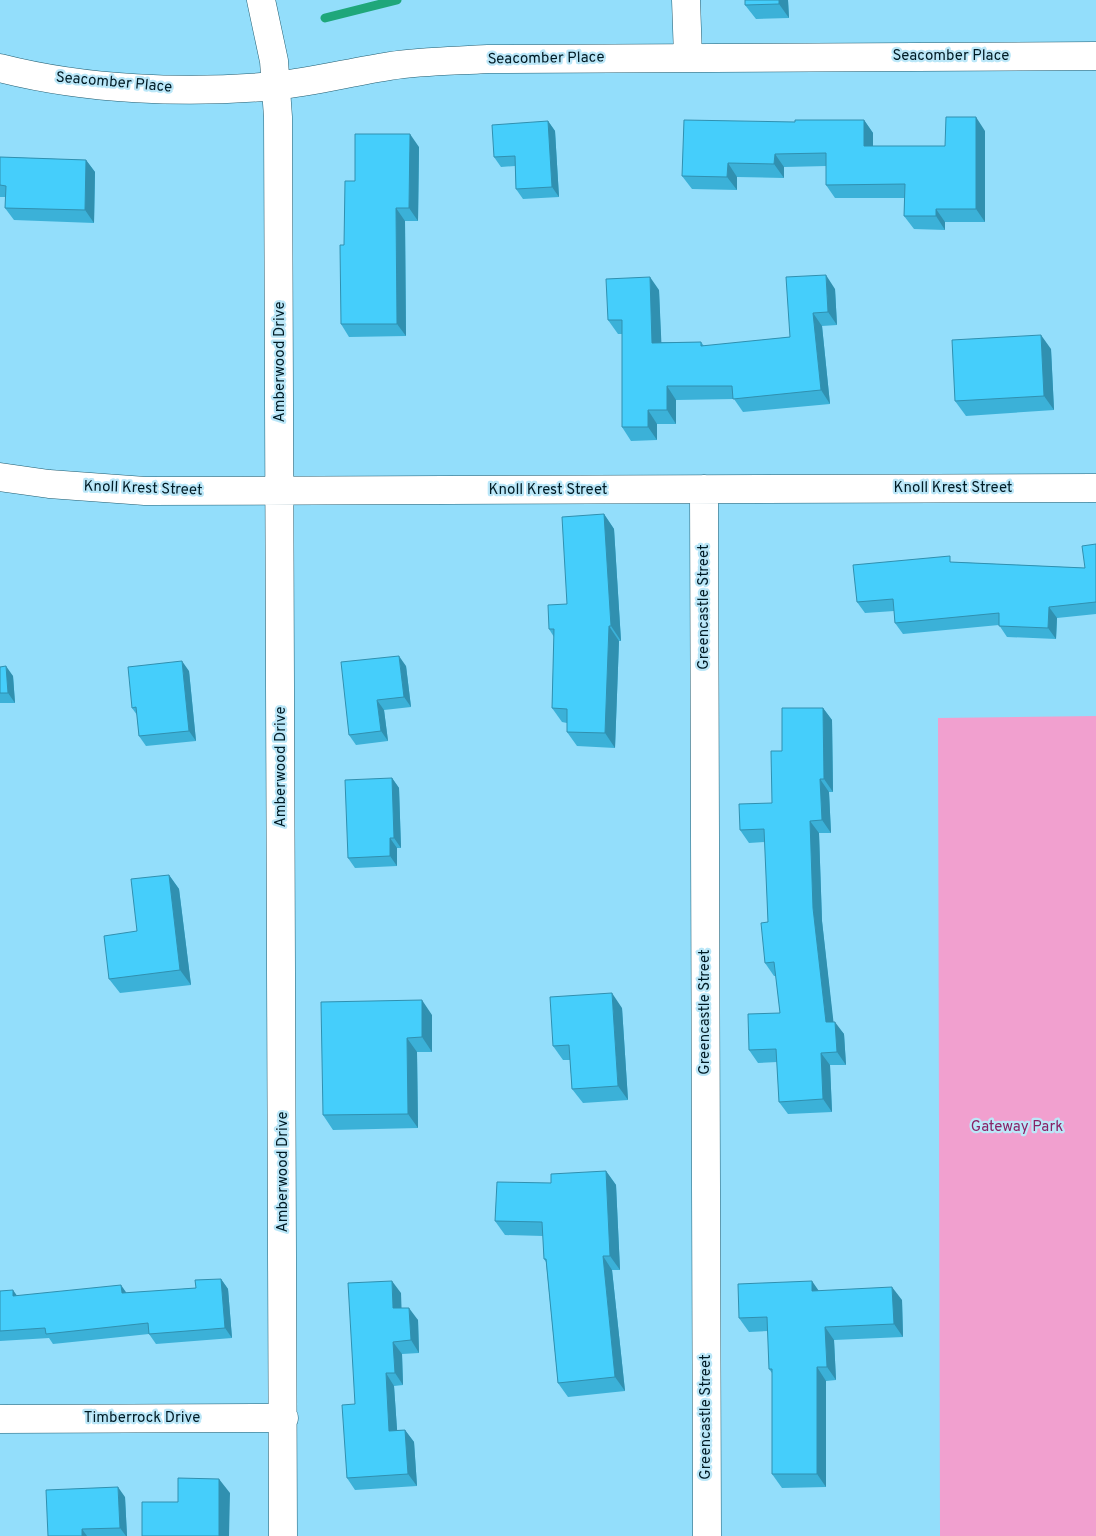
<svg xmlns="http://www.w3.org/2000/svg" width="1096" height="1536" font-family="Overpass,sans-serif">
  <rect width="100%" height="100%" fill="#93defb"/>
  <path fill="#f1a0cf" d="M 1096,716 L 1096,1536 L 940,1536 L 938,718 Z"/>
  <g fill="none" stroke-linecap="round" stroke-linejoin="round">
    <path stroke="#1fa77a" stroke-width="9" d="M 325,18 L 397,0"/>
    <defs>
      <path id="minor" d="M 261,0 L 274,61 L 278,117 L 283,1536
        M 686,0 L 688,57
        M 0,68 C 86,90 186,94 274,86 C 313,82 351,72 390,66 C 422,61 455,61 488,59 L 1096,56
        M 0,477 L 49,484 L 145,491 L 1096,488
        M 704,489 L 707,1536
        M 0,1419 L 284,1418"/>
    </defs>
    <use href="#minor" stroke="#215c70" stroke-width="29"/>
    <use href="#minor" stroke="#fff" stroke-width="28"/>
  </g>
  <path fill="#3bb1d8" d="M 788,0 L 789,18 L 756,19 L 745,5 Z
    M 864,120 L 873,133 L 873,146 L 945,146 L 985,131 L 985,222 L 945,222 L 945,230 L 914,229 L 904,216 L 904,198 L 835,198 L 826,185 L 826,166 L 784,167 L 784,178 L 737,177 L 737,190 L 692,189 L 682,176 L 795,122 Z
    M 548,121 L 555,131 L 559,197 L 523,199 L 516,189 L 515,166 L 501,167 L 494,157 Z
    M 419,147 L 418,221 L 405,221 L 406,336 L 349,337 L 341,324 L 344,245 L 355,181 Z
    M 0,157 L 86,160 L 95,172 L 94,223 L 14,220 L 5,208 L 6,197 L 0,197 Z
    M 835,289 L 837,325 L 822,326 L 830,404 L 743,412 L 734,399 L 676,400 L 676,424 L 657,424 L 657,440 L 631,441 L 622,427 L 622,334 L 618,334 L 608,320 L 659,290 L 661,342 L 701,342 L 704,346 L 790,337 Z
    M 1051,349 L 1054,410 L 966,416 L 955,401 Z
    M 604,514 L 614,529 L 621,641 L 619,641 L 615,748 L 577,746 L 567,732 L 567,723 L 562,722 L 552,708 L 554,637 L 549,629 L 567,604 Z
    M 1096,544 L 1096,614 L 1057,618 L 1056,639 L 1007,637 L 999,625 L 903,634 L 895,623 L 894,611 L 865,613 L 857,602 L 954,562 L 1085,568 Z
    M 406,666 L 411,707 L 384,710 L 388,741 L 356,745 L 349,735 Z
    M 0,667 L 13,676 L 15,703 L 0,703 Z
    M 189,671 L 196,741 L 146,746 L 139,736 L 137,715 L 132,708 Z
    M 823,708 L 832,720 L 833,792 L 829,792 L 831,833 L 819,833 L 822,921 L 833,1022 L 844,1034 L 846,1065 L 830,1065 L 832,1112 L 788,1114 L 779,1102 L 777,1062 L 758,1063 L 749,1050 L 780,1013 L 776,976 L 774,976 L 765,963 L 768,922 L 765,842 L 749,843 L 740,830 L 772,803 L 782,751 Z
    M 392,778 L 399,788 L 401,848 L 397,848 L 397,866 L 355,868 L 348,858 Z
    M 169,875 L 179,889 L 191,985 L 120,993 L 109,979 Z
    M 622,1008 L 628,1100 L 583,1103 L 572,1089 L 570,1060 L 563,1060 L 553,1046 Z
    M 432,1015 L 432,1052 L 417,1052 L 418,1128 L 333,1130 L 323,1115 Z
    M 606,1171 L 616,1185 L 620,1270 L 612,1270 L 625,1391 L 568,1397 L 558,1383 L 546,1262 L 544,1259 L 543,1236 L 505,1235 L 495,1221 L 551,1183 Z
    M 221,1279 L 228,1289 L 232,1338 L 156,1344 L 149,1334 L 53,1344 L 49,1338 L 0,1341 L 0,1291 L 17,1296 L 126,1293 L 196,1288 Z
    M 819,1291 L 902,1300 L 903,1337 L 834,1340 L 836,1380 L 826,1381 L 826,1487 L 782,1488 L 772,1474 L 772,1373 L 769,1369 L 768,1331 L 749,1332 L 739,1318 Z
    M 401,1293 L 401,1308 L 418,1320 L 419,1353 L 402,1354 L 403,1385 L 394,1386 L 397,1430 L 405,1430 L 414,1442 L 417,1486 L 355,1490 L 347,1478 L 355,1404 Z
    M 125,1497 L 127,1536 L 48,1536 Z"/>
  <path fill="#3090b0" d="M 779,0 L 788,0 L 789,18 L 779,4 Z
    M 976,117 L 985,131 L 985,222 L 976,209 Z
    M 864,120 L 873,133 L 873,159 L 864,146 Z
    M 548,121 L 555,131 L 559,197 L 552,187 Z
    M 410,134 L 419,147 L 418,221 L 409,208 Z
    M 775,154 L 784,167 L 784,178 L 774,164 Z
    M 86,160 L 95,172 L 94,223 L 85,210 Z
    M 728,163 L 737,177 L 737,190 L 727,177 Z
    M 396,208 L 405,221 L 406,336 L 397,324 Z
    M 936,209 L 945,222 L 945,230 L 936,216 Z
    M 826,275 L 835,289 L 837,325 L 828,312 Z
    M 650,277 L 659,290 L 662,356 L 652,343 Z
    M 813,313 L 822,326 L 830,404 L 821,390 Z
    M 1041,335 L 1051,349 L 1054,410 L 1044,396 Z
    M 667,386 L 676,400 L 676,424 L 667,410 Z
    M 648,410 L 657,424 L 657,440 L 648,427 Z
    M 604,514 L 614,529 L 621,641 L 611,626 Z
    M 1049,607 L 1057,618 L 1056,639 L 1048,628 Z
    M 609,626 L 619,641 L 615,748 L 605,733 Z
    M 399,656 L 406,666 L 411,707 L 404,697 Z
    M 182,661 L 189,671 L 196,741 L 189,731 Z
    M 6,666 L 13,676 L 15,703 L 8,693 Z
    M 377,700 L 384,710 L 388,741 L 381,731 Z
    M 823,708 L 832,720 L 833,792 L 824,779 Z
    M 392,778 L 399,788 L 401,848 L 394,838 Z
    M 820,779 L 829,792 L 831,833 L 822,820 Z
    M 810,821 L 819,833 L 822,921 L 835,1035 L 826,1022 L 813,908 Z
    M 390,838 L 397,848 L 397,866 L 390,856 Z
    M 169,875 L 179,889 L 191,985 L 180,970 Z
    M 612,993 L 622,1008 L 628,1100 L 618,1086 Z
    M 422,1000 L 432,1015 L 432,1052 L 422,1037 Z
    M 835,1022 L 844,1034 L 846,1065 L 837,1052 Z
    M 407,1038 L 417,1052 L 418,1128 L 408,1114 Z
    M 821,1053 L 830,1065 L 832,1112 L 823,1099 Z
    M 606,1171 L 616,1185 L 620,1270 L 610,1256 Z
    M 603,1256 L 612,1270 L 625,1391 L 615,1377 Z
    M 221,1279 L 228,1289 L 232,1338 L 225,1328 Z
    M 392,1281 L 401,1293 L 402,1321 L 393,1308 Z
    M 812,1281 L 821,1294 L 812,1291 Z
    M 121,1285 L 128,1295 L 122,1293 Z
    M 892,1287 L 902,1300 L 903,1337 L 894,1324 Z
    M 13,1290 L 20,1300 L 13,1296 Z
    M 409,1308 L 418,1320 L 419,1353 L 411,1340 Z
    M 825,1327 L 834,1340 L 836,1380 L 827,1367 Z
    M 393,1342 L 402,1354 L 403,1385 L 395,1373 Z
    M 817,1367 L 826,1381 L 826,1487 L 817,1474 Z
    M 386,1373 L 394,1386 L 398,1443 L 389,1431 Z
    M 405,1430 L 414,1442 L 417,1486 L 408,1474 Z
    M 219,1479 L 230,1493 L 229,1536 L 219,1536 Z
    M 118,1487 L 125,1497 L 127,1536 L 126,1536 L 120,1528 Z
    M 82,1529 L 87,1536 L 82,1536 Z"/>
  <path fill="#45cefb" stroke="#3090b0" d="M 745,0 L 779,0 L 779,4 L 745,5 Z
    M 946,117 L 976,117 L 976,209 L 936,209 L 936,216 L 904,216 L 905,184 L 826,185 L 826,153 L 775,154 L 774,164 L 728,163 L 727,177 L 682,176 L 684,120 L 795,122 L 795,120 L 864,120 L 864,146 L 945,146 Z
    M 548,121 L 552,187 L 516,189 L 515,156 L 494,157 L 492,125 Z
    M 355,134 L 410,134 L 409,208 L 396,208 L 397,324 L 341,324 L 340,245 L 344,245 L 345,181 L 355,181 Z
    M 0,157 L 86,160 L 85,210 L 5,208 L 6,186 L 0,185 Z
    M 826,275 L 828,312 L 813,313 L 821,390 L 733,399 L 732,386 L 667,386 L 667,410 L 648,410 L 648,427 L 622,427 L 622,320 L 608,320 L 606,279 L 650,277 L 652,343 L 701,342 L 701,346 L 790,337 L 786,277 Z
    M 1041,335 L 1044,396 L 955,401 L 952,340 Z
    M 604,514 L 611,626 L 609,626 L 605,733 L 567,732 L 567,709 L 552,708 L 554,629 L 549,629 L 548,605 L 567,604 L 562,517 Z
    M 1096,544 L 1096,602 L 1049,607 L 1048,628 L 999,626 L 999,613 L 895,623 L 893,599 L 857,602 L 853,565 L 950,556 L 950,562 L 1085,568 L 1082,546 Z
    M 399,656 L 404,697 L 377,700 L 381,731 L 349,735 L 341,662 Z
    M 182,661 L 189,731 L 139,736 L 136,707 L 132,708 L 128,667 Z
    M 6,666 L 8,693 L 0,693 L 0,667 Z
    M 782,708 L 823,708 L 824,779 L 820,779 L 822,820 L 810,821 L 813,908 L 826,1022 L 835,1022 L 837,1052 L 821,1053 L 823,1099 L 779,1102 L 776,1049 L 749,1050 L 748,1014 L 780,1013 L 774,962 L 765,963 L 761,923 L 768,922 L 764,829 L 740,830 L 739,804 L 772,803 L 771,751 L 782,751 Z
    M 392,778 L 394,838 L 390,838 L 390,856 L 348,858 L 345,780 Z
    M 169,875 L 180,970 L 109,979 L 104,936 L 137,931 L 131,879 Z
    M 612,993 L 618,1086 L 572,1089 L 569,1045 L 553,1046 L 550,997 Z
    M 422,1000 L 422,1037 L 407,1038 L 408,1114 L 323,1115 L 321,1002 Z
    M 606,1171 L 610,1256 L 603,1256 L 615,1377 L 558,1383 L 546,1259 L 544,1259 L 542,1222 L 495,1221 L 497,1182 L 551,1183 L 551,1174 Z
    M 221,1279 L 225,1328 L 149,1334 L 148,1323 L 46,1334 L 45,1328 L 0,1331 L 0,1291 L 13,1290 L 13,1296 L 121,1285 L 122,1293 L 196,1288 L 195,1280 Z
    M 392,1281 L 393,1308 L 409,1308 L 411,1340 L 393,1342 L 395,1373 L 386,1373 L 389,1431 L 405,1430 L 408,1474 L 347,1478 L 342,1405 L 355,1404 L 348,1283 Z
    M 812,1281 L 812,1291 L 892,1287 L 894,1324 L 825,1327 L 827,1367 L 817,1367 L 817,1474 L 772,1474 L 772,1369 L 769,1369 L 767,1317 L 739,1318 L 738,1284 Z
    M 178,1478 L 219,1479 L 219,1536 L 142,1536 L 142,1502 L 178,1502 Z
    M 118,1487 L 120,1528 L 82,1529 L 82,1536 L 48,1536 L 46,1490 Z"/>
  <g text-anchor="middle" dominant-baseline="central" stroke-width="4.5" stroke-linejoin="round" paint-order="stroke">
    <g font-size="15" fill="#001b25" stroke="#bbe7f8">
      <text x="951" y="56">Seacomber Place</text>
      <text transform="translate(546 59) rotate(-1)">Seacomber Place</text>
      <text transform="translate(114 83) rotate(5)">Seacomber Place</text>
      <text transform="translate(280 362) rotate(-90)">Amberwood Drive</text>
      <text x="953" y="488">Knoll Krest Street</text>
      <text transform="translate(143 489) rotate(2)">Knoll Krest Street</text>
      <text x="548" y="490">Knoll Krest Street</text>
      <text transform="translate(704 607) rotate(-90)">Greencastle Street</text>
      <text transform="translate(281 767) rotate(-90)">Amberwood Drive</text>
      <text transform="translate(705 1012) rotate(-90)">Greencastle Street</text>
      <text transform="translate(283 1172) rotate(-90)">Amberwood Drive</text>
      <text transform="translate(706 1417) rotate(-90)">Greencastle Street</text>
      <text x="142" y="1418">Timberrock Drive</text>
    </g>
    <g font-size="15" fill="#882166" stroke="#bbe7f8">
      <text x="1017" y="1127">Gateway Park</text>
    </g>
  </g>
</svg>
